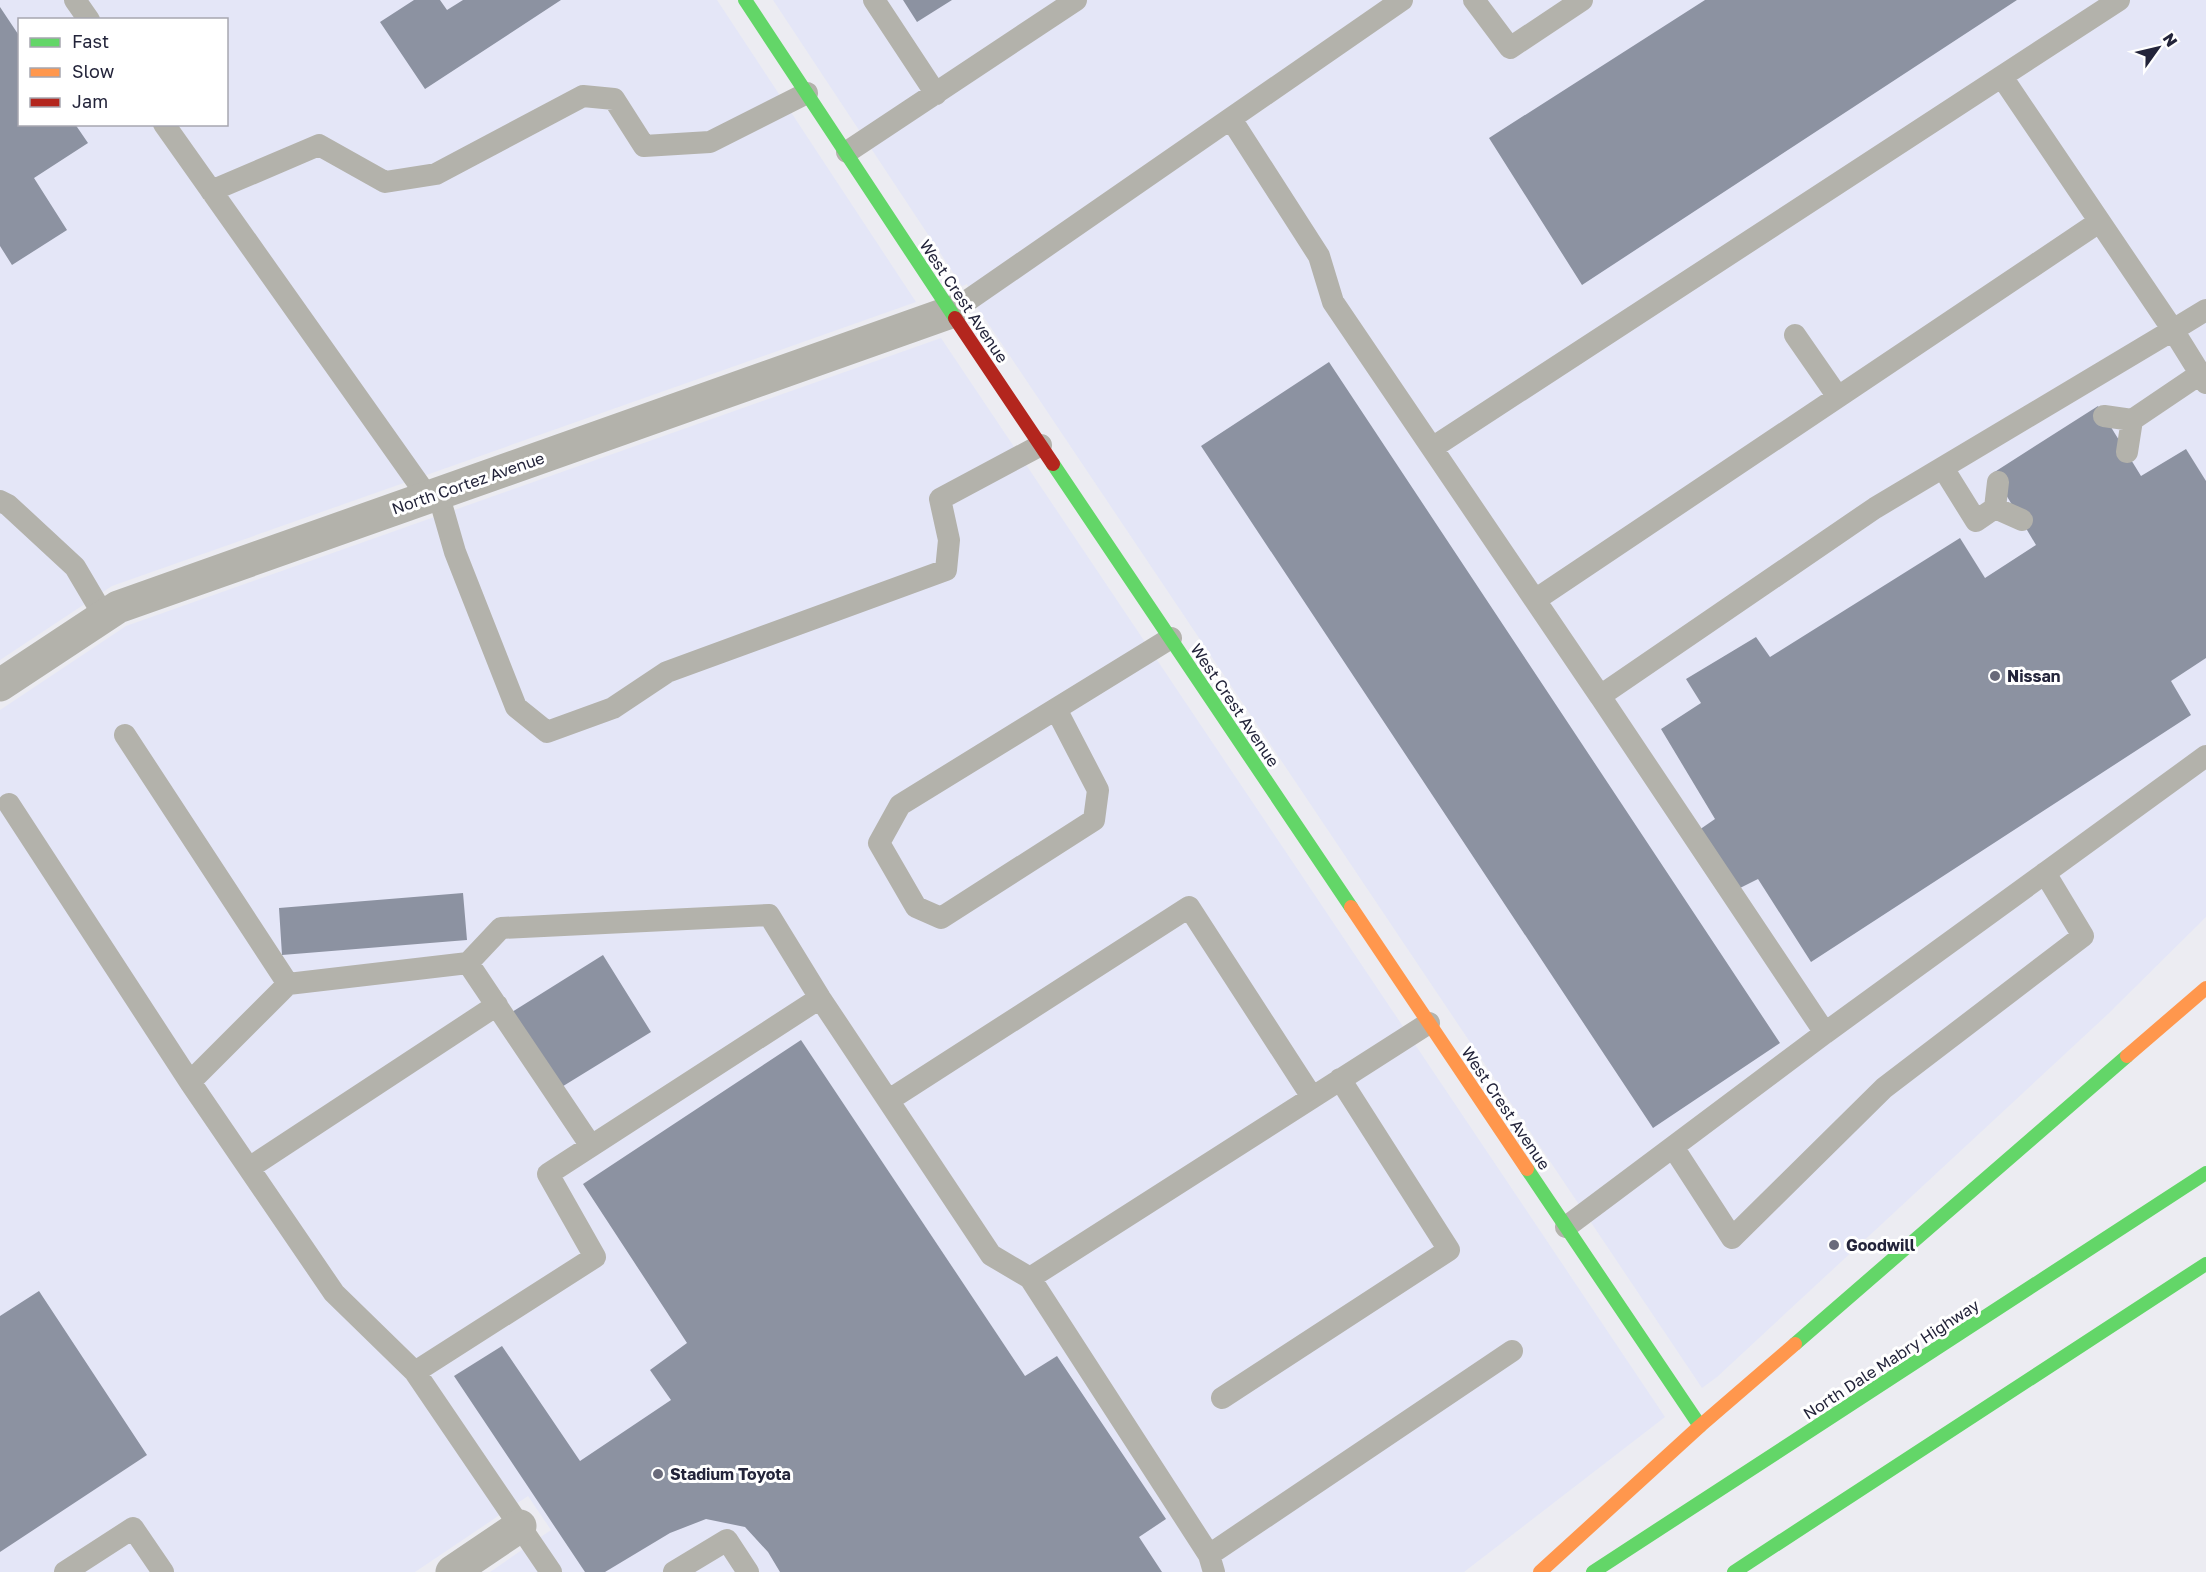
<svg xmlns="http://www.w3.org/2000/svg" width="2206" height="1572" font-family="'Golos Text',sans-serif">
  <rect width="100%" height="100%" fill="#ececf2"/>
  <path fill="#e4e6f7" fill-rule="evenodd" d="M 0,0 L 717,0 L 916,302 L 112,586 L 0,660 ZM 20,20 L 226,20 L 226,124 L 20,124 Z
    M 773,0 L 2206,0 L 2206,917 L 2108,1014 L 1717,1377 L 1702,1388 L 973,301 L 967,284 L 962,286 Z
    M 941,338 L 1665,1417 L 1464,1572 L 490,1572 L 551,1530 L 528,1496 L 415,1572 L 0,1572 L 0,710 L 126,626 Z"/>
  <path fill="#8c92a1" d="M 414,0 L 440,0 L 447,10 L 463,0 L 561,0 L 425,89 L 380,22 Z
    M 903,0 L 952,0 L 917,22 Z
    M 1705,0 L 2017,0 L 1582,285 L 1489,138 Z
    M 0,7 L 20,37 L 20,124 L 75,124 L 88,143 L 34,178 L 67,230 L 12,265 L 0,246 Z
    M 1329,362 L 1780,1043 L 1653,1128 L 1201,446 Z
    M 2098,406 L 2141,476 L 2186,449 L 2206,481 L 2206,658 L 2171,681 L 2191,715 L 1811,962 L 1758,879 L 1736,890 L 1699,830 L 1715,819 L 1661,729 L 1701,703 L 1686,679 L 1756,637 L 1770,657 L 1960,538 L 1985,578 L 2036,545 L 1993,473 Z
    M 463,893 L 467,940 L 282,955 L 279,908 Z
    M 603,955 L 651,1032 L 560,1088 L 512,1012 Z
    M 801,1040 L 1025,1376 L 1057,1356 L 1166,1519 L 1139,1537 L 1162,1572 L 780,1572 L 768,1552 L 745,1527 L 706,1519 L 670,1533 L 605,1572 L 585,1572 L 454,1376 L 502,1346 L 580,1461 L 671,1400 L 650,1370 L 687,1343 L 583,1184 Z
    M 39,1291 L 147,1455 L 0,1552 L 0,1316 Z"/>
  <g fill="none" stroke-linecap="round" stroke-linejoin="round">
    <path stroke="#b3b2ab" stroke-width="22" d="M 75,0 L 89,20
      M 874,0 L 936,94
      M 1474,0 L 1510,48 L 1582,0
      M 2002,77 L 2173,330 L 1875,508 L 1600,696 L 1825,1033 L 2206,756
      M 1231,119 L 1319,256 L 1333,302 L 1600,696
      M 164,124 L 428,497
      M 847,152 L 1076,0
      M 211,191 L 319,145 L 385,182 L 436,174 L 583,96 L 614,99 L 644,146 L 710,142 L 807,93
      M 2206,310 L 2173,330 L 2206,383
      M 951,312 L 1402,0
      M 1795,335 L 1838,397
      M 2104,416 L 2132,420 L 2200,374
      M 1432,448 L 2119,0
      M 2127,452 L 2132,420
      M 1943,468 L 1976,521 L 1995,508 L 1998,482
      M 438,493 L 455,552 L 516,707 L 547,732 L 613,708 L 667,672 L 946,570 L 949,540 L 940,499 L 1041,445
      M 0,501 L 8,505 L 75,567 L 104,616
      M 1995,508 L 2022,520
      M 1535,600 L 2099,222
      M 1056,709 L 1098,790 L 1094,820 L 941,918 L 916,907 L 879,843 L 900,805 L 1171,638
      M 125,735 L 288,984 L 468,963 L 501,928 L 769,915 L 820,998 L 991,1255 L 1030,1278
      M 9,804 L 190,1082 L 288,984
      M 468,963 L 591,1146
      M 190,1082 L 334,1293 L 415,1372 L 551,1572
      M 889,1100 L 1189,907 L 1312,1097
      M 1673,1147 L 1732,1238 L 1884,1088 L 2083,936 L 2045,873
      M 249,1168 L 497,1005
      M 1566,1227 L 1825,1033
      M 415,1372 L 595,1257 L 548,1174 L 820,998
      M 1222,1398 L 1449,1250 L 1340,1079
      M 1209,1555 L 1030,1278 L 1429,1023
      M 65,1572 L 133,1528 L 163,1572
      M 674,1572 L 727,1540 L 748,1572
      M 1214,1572 L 1209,1555 L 1512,1351"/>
    <path stroke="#b3b2ab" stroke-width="33" d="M 0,685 L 118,607 L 951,312
      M 452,1572 L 520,1526"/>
    <path stroke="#63d668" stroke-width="14" d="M 745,0 L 955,318
      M 1053,464 L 1351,907
      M 1527,1169 L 1700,1426
      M 1795,1344 L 2127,1056
      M 1593,1572 L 2206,1173
      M 1734,1572 L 2206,1264"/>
    <path stroke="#ff974d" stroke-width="14" d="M 1351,907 L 1527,1169
      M 2127,1056 L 2206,988
      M 1540,1572 L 1700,1426 L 1795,1344"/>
    <path stroke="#b3261e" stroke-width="14" d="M 955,318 L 1053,464"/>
  </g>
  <g fill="#696a7a" stroke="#fff" stroke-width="2">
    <circle cx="1995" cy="676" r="6"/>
    <circle cx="1834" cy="1245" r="6"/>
    <circle cx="658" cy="1474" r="6"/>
  </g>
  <g text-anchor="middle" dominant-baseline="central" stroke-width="6" stroke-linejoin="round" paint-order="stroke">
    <g font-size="16" fill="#23243a" stroke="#fff">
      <text transform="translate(964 301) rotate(56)">West Crest Avenue</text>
      <text transform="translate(468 483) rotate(-19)">North Cortez Avenue</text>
      <text transform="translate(1235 705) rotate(56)">West Crest Avenue</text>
      <text transform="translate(1506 1108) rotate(56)">West Crest Avenue</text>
      <text transform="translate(1891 1359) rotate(-33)">North Dale Mabry Highway</text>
    </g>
    <g font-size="16" font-weight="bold" fill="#23243a" stroke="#fff" text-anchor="start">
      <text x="2007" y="676">Nissan</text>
      <text x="1846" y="1245">Goodwill</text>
      <text x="670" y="1474">Stadium Toyota</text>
    </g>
  </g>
  <rect x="18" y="18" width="210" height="108" fill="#ffffff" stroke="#a7a7b0" stroke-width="1.5"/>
  <rect x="30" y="38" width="30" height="9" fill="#63d668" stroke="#a7a7b0" stroke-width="1.5"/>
  <text x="72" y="48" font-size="18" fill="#23243a">Fast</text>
  <rect x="30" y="68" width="30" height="9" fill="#ff974d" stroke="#a7a7b0" stroke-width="1.5"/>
  <text x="72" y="78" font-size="18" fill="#23243a">Slow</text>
  <rect x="30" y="98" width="30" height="9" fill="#b3261e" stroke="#a7a7b0" stroke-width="1.5"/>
  <text x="72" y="108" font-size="18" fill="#23243a">Jam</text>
  <g transform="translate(2158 48) rotate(56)" stroke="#ffffff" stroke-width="4.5" paint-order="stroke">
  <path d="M0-4.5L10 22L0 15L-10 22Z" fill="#23243a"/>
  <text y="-9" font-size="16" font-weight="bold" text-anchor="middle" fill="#23243a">N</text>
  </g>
</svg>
